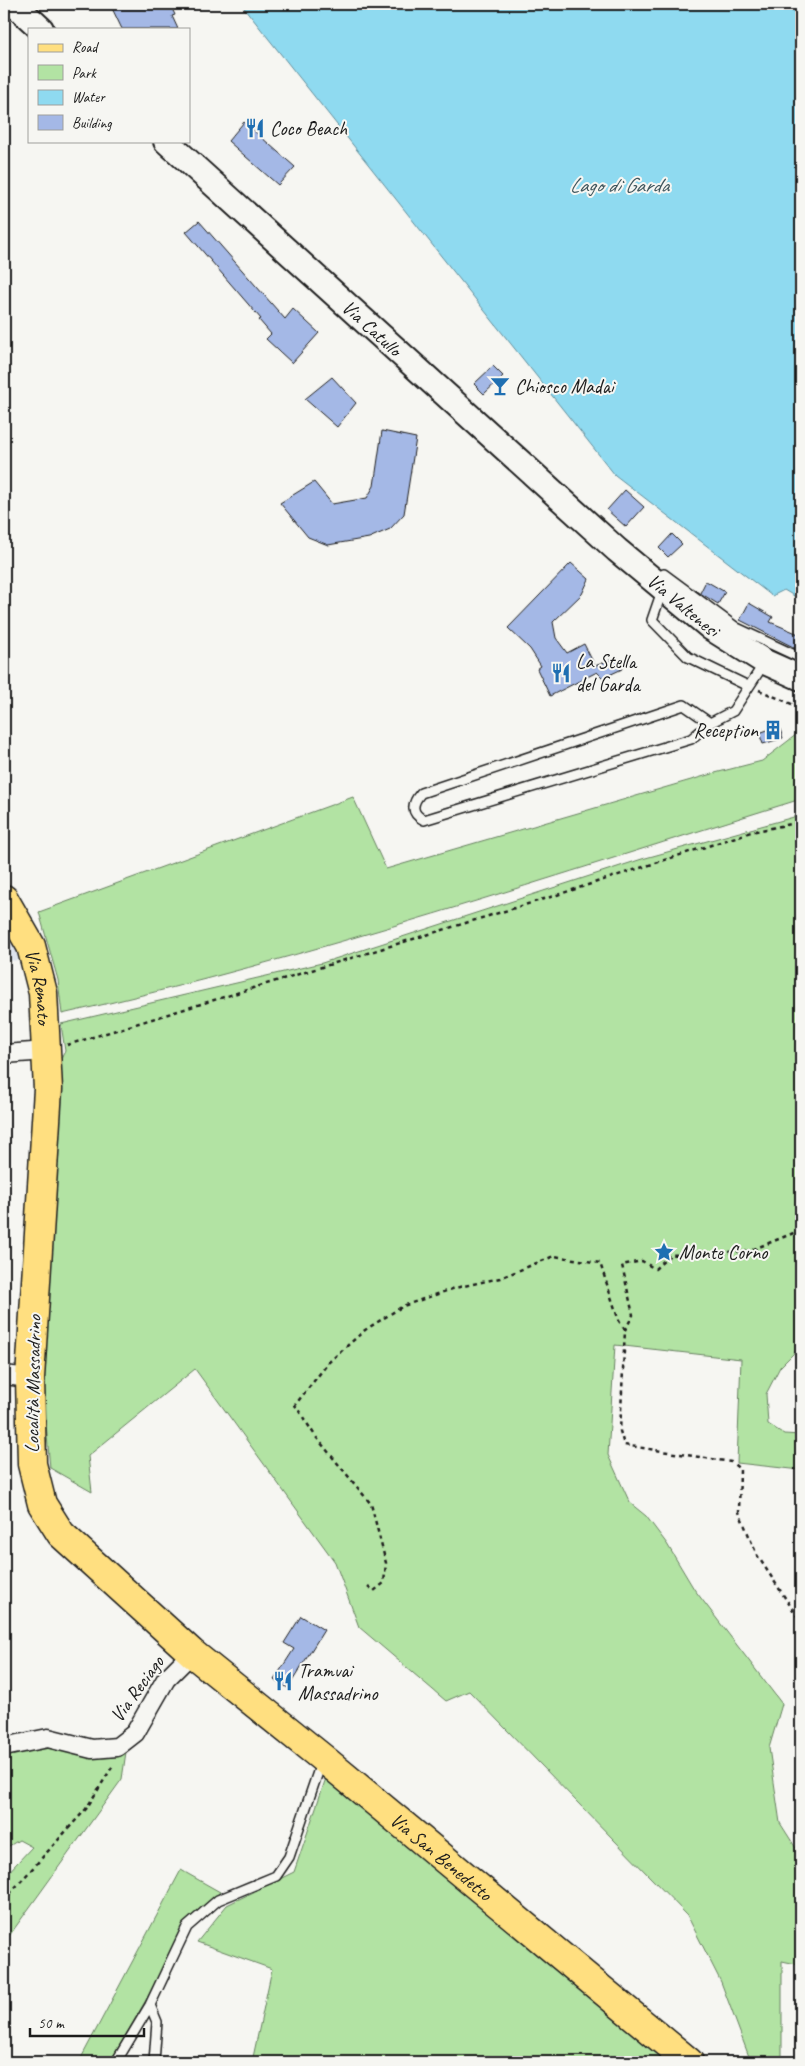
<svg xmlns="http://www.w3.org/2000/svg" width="805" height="2066" font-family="Caveat,sans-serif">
  <rect width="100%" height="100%" fill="#f6f6f2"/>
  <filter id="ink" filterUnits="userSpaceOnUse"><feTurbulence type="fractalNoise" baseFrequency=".02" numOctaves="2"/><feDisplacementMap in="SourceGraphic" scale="10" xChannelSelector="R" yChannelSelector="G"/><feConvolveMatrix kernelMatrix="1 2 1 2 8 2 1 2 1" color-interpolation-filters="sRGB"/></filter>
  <g filter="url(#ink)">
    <path fill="#dde3ee" d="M 4,920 L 23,960 L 4,961 Z"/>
    <path fill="#b2e3a3" stroke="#678060" d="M 801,731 L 801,799 C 556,875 312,958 62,1014 L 58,980 L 39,912 L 353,797 L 386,869 L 715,773 L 762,761 Z
      M 801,815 L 801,1242 L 798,1247 L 801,1254 L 801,1346 L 780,1367 L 766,1394 L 768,1424 L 784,1434 L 801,1435 L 801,1470 L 737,1463 L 741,1359 L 615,1345 L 608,1455 L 630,1503 L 646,1516 L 667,1544 L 694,1589 L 782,1704 L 769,1748 L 780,1823 L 801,1856 L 801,1965 L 782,1961 L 782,2062 L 751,2062 L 721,1982 L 687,1915 L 469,1691 L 446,1701 L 359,1627 L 335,1562 L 195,1369 L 88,1456 L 92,1492 L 50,1468 L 44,1401 L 36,1381 L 59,1063 L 65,1051 L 61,1024 L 322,963 L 642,859 Z
      M 59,1746 L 113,1755 L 126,1752 L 122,1779 L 4,1943 L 4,1877 L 32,1847 L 19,1840 L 4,1849 L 4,1754 Z
      M 327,1775 L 673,2062 L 252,2062 L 272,1969 L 197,1942 L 227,1905 L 294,1872 Z
      M 181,1870 L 220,1892 L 186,1923 L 146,2000 L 110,2062 L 79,2062 Z"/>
    <path fill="#8fdaf0" stroke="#618e9b" d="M 241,4 L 801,4 L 801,600 L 784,590 L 772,596 L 615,475 Z"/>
    <path fill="#a4b8e6" stroke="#1c1c1c" d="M 110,4 L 170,4 L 175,15 L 172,16 L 178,29 L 122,29 Z
      M 244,122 L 295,167 L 278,185 L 228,141 Z
      M 199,221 L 285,319 L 293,309 L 319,333 L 292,363 L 266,339 L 271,334 L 259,320 L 261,319 L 186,232 Z
      M 493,366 L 503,376 L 484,394 L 474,384 Z
      M 332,377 L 356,403 L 337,427 L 305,399 Z
      M 382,431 L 416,438 L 404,514 L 390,529 L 369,538 L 328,545 L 308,537 L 280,503 L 314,482 L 332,504 L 367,498 L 374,486 Z
      M 625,490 L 644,507 L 626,527 L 607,510 Z
      M 672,534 L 682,544 L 668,557 L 659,548 Z
      M 571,563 L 589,579 L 582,594 L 553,622 L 556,638 L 567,653 L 584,644 L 595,666 L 617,657 L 622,669 L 603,678 L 597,672 L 550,696 L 537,669 L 541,666 L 530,649 L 508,628 Z
      M 706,581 L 725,592 L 718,604 L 700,593 Z
      M 749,603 L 773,617 L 770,622 L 801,635 L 801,651 L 740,620 Z
      M 779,726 L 783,738 L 763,744 L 759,733 Z
      M 301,1616 L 324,1630 L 288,1688 L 274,1680 L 294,1649 L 284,1643 Z"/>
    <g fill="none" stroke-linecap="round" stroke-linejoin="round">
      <defs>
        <path id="lane" d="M 664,574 L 737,628 L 801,658
          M 662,591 L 652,620 L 688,657 L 748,686
          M 710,723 L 684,705 L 421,793 C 412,803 410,813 424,820 L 691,739 L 710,723 L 733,711 L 765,662
          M 150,2005 L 157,2022 L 154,2062
          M 116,2062 L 150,2005 L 187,1927 L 218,1900 L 276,1876 L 289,1857 L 319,1769 L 324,1762"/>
        <path id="street" d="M 4,1054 L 47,1051
          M 4,1375 L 30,1378
          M 4,1747 L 48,1738 L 92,1749 L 117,1747 L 135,1733 L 166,1679 L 192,1653"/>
        <g id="secondary">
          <path d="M 14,4 L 41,29"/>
          <path id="s1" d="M 166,141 L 617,550 L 711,628 L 765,662 L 801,678"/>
        </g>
        <g id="primary">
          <path id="s2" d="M 4,899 L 31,946 L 43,993 L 48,1089 L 30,1378 L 32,1464 L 42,1504 L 61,1534 L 192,1653 L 325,1760 L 689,2062"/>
        </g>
      </defs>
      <use href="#lane" stroke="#1c1c1c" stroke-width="12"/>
      <use href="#street" stroke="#1c1c1c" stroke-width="21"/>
      <use href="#secondary" stroke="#1c1c1c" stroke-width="28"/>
      <use href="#primary" stroke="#1c1c1c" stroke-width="31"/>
      <path stroke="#1c1c1c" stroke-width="2.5" stroke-dasharray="4 4" stroke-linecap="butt" d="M 759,690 L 801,708
        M 67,1045 L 557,895 L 751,832 L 801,822
        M 801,1230 L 749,1251 L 670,1255 L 655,1269 L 642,1261 L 622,1265 L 633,1315 L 625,1330 L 620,1431 L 624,1445 L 731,1462 L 740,1469 L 739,1512 L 757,1555 L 801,1622
        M 368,1586 L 374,1591 L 384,1583 L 386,1563 L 371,1504 L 316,1437 L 295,1405 L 329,1362 L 365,1330 L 403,1306 L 455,1288 L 500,1278 L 554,1256 L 600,1263 L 619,1321 L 625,1330
        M 4,1900 L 86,1809 L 114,1764"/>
      <use href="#lane" stroke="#f6f6f2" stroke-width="9"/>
      <use href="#street" stroke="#f6f6f2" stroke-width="18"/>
      <use href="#secondary" stroke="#f6f6f2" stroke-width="24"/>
      <use href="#primary" stroke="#ffdf80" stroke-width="28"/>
    </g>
  </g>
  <defs>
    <symbol id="restaurant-bare" viewBox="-9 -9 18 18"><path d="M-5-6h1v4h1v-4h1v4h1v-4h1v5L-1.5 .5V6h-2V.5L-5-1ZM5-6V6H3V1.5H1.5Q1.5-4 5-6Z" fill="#1f6fb2" stroke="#f6f6f2" stroke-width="2.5" paint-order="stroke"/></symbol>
    <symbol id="bar-bare" viewBox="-9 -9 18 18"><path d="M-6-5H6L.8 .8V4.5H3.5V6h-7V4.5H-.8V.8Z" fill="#1f6fb2" stroke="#f6f6f2" stroke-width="2.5" paint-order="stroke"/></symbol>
    <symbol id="building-bare" viewBox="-9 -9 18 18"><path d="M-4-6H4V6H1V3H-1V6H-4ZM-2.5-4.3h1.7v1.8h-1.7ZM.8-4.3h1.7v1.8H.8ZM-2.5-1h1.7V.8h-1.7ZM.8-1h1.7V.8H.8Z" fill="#1f6fb2" stroke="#f6f6f2" stroke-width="2.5" paint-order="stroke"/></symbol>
    <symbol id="sight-bare" viewBox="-9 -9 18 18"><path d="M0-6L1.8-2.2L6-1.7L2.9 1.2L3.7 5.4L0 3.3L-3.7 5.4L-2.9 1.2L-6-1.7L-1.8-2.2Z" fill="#1f6fb2" stroke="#f6f6f2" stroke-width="2.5" paint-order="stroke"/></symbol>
  </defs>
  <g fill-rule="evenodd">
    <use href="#restaurant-bare" x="241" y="114" width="28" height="28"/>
    <use href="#bar-bare" x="486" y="372" width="28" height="28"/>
    <use href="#restaurant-bare" x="547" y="659" width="28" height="28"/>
    <use href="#building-bare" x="759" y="716" width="28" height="28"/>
    <use href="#sight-bare" x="650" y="1238" width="28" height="28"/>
    <use href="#restaurant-bare" x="269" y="1667" width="28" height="28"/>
  </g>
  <g text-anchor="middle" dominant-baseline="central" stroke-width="4" stroke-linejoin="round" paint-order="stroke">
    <g font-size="20" fill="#1c1c1c" stroke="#f6f6f2" text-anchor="start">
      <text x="270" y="128">Coco Beach</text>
      <text x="515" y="386">Chiosco Madai</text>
      <text x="576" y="661">La Stella<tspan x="576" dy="23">del Garda</tspan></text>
      <text x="758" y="730" text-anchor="end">Reception</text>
      <text x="679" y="1252">Monte Corno</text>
      <text x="298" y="1670">Tramvai<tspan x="298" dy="23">Massadrino</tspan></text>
    </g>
    <g font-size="20" fill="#1c1c1c" stroke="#f6f6f2">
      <text stroke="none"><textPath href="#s1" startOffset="278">Via Catullo</textPath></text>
      <text stroke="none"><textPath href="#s1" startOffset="695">Via Valtenesi</textPath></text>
      <text stroke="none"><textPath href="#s2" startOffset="96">Via Remato</textPath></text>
      <text transform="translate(33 1384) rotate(-89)">Località Massadrino</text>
      <text transform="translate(137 1689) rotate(-54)">Via Reciago</text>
      <text stroke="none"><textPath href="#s2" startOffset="1150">Via San Benedetto</textPath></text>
    </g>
    <g font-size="21" font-style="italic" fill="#3e555c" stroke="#f6f6f2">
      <text x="619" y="185">Lago di Garda</text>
    </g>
  </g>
  <rect width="805" height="2066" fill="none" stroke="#f6f6f2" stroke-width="20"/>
  <rect x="10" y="10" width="785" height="2046" fill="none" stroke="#1c1c1c" stroke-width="2" filter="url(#ink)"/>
  <rect x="28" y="28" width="162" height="115" fill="#f6f6f2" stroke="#9f9f9c"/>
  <rect x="38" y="44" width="25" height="8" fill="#ffdf80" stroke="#9f9f9c"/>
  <text x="72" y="52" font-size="15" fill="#1c1c1c">Road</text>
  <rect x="38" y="65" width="25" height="15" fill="#b2e3a3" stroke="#9f9f9c"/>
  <text x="72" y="78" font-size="15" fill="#1c1c1c">Park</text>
  <rect x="38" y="90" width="25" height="15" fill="#8fdaf0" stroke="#9f9f9c"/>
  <text x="72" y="102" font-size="15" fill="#1c1c1c">Water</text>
  <rect x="38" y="115" width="25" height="15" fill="#a4b8e6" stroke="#9f9f9c"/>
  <text x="72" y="128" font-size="15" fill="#1c1c1c">Building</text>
  <path d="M30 2028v8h114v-8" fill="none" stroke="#1c1c1c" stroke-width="2.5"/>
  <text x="38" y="2028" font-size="15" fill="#1c1c1c" stroke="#f6f6f2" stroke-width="4" paint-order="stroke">50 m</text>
</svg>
